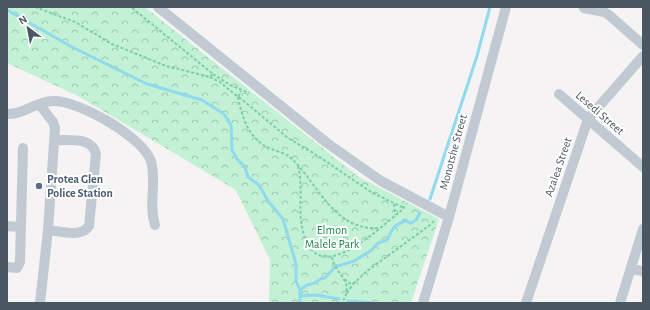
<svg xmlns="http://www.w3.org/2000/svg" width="650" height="310" font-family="'Alegreya Sans',sans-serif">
  <defs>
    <pattern id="park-crowns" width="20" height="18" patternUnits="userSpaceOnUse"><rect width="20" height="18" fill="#c3f1d5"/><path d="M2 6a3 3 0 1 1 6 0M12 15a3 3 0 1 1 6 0" fill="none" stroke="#a0c6b0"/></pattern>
  </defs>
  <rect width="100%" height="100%" fill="#f5f3f3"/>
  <path fill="url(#park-crowns)" d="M 7,7 L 145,7 L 359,177 L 439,219 L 411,303 L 269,303 L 270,260 L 236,190 L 78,96 L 7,63 Z"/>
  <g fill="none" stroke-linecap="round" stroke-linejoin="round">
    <path stroke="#90daee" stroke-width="3" d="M 7,10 L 72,47 L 147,84 L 202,100 L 224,114 L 231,125 L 232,150 L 237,159 L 245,167 L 248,177 L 259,185 L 268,201 L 283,219 L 296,264 L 296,281 L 300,290 L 300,303
      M 430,199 L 477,56 L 490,7
      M 300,290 L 307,285 L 315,283 L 322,278 L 325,278 L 335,267 L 354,261 L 372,250 L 378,243 L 387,240 C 393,229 391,227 405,221 L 411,223 L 416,220 L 420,213
      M 300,296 L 316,295 L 339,299
      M 348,301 L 374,303"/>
    <path stroke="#7ad0a6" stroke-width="2" stroke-dasharray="3 2" stroke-linecap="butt" d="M 35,7 L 75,22 L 112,44 L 166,66 L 210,77 L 213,74 L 131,7
      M 213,74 L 230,85 L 249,93
      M 210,77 L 220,82 L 238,97 L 241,91
      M 238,97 C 242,116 247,135 265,146 C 274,151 285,152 292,159 C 319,185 334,231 379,228
      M 239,97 L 288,138 L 318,156 L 371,192 L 404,208
      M 298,166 C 303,183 299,202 301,220 C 310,296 372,234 402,210 L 406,204
      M 394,204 L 395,215
      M 332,257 C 335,276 356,280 342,303
      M 345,279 L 348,283 L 353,284 L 367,271 L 430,225 L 435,220
      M 347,293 L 353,284"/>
    <path stroke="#c1cad2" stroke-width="10" d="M 158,7 L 327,143 L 381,181 L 449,217
      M 584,8 L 604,12 L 609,15 L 643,45
      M 559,94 L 643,167
      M 39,104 L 53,122 L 55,128 L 48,230 L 40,303
      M 7,114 C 24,115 36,101 53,101 C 78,100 143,137 151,161 C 157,182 148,204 155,225
      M 7,226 L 20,227
      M 48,230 C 59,231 82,238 89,226 L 96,154 C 91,136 69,141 54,140
      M 7,267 L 17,268 L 20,262 L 23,148
      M 631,269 L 643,271
      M 423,303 L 449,217 L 506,7
      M 526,303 L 588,119 L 643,56
      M 620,303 L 643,229"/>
  </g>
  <circle fill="#5c6f8a" stroke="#fff" stroke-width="1.5" cx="39" cy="186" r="4"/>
  <g text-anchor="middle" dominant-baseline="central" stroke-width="4" stroke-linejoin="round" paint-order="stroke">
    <g font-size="12" fill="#4a5661" stroke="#fff">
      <text transform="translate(600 113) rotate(41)">Lesedi Street</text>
      <text transform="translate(453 152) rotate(-75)">Monotshe Street</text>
      <text transform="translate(558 167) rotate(-71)">Azalea Street</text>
    </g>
    <g font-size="12" font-weight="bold" fill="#4e5e75" stroke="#fff" text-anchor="start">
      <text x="47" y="179">Protea Glen<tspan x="47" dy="14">Police Station</tspan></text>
    </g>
    <g font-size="12" fill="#17864f" stroke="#fff">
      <text x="332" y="230">Elmon<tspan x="332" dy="14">Malele Park</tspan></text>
    </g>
  </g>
  <rect width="650" height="310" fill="none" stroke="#4a5661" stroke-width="16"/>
  <g transform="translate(28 28) rotate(328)" stroke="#ffffff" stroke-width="3" paint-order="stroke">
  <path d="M0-3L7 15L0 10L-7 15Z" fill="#4a5661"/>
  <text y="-6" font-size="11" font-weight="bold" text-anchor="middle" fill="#4a5661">N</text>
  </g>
</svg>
